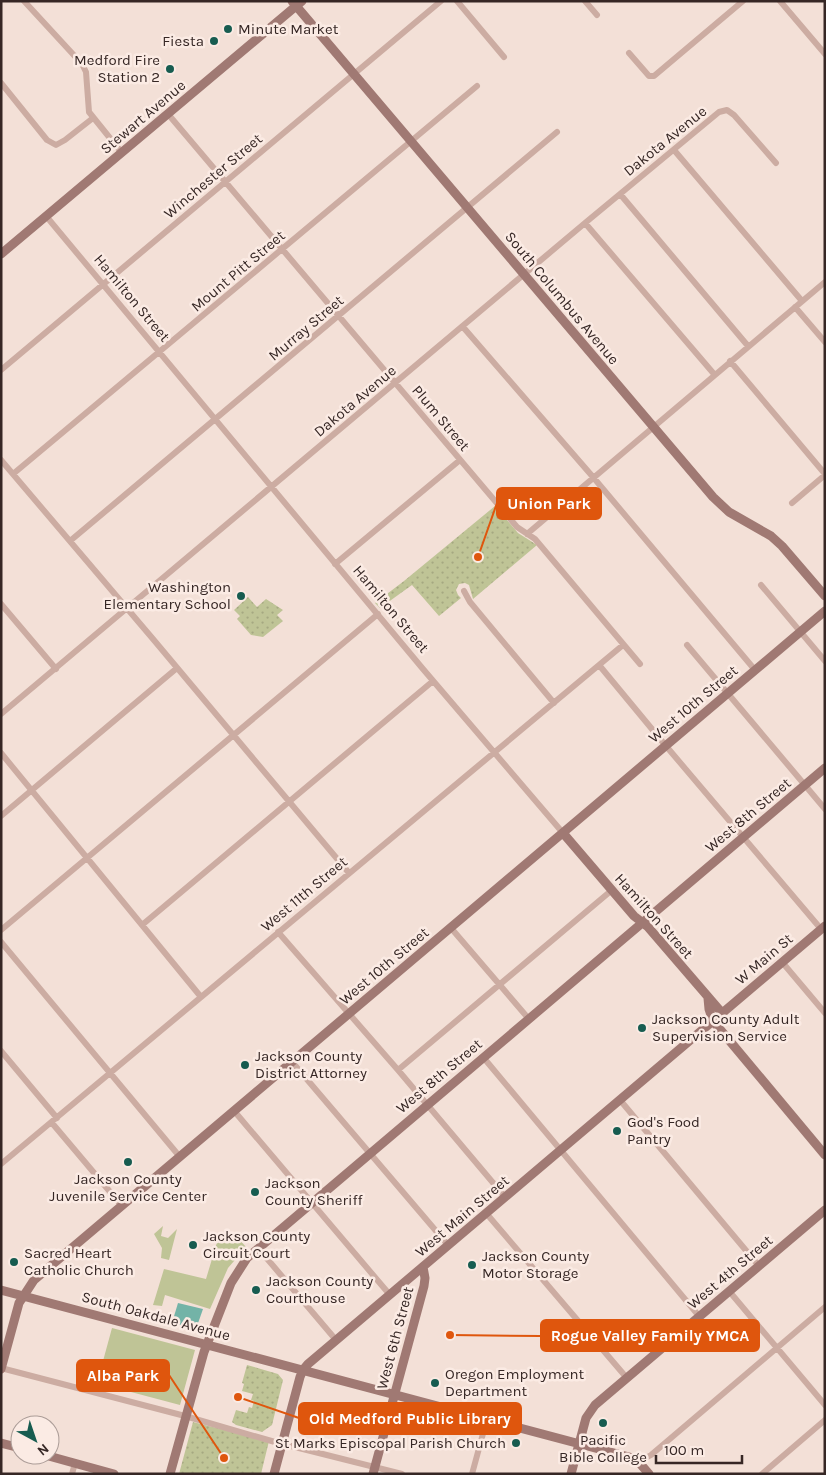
<svg xmlns="http://www.w3.org/2000/svg" width="826" height="1475" font-family="Karla,sans-serif">
  <defs>
    <pattern id="park-dots" width="8" height="8" patternUnits="userSpaceOnUse" patternTransform="scale(1.25)"><rect width="8" height="8" fill="#bfc496"/><path d="M2 2h.1M6 6h.1" fill="none" stroke="#a5a881" stroke-width="1.8" stroke-linecap="round"/></pattern>
  </defs>
  <rect width="100%" height="100%" fill="#f3e0d7"/>
  <path fill="#bfc496" d="M 163,1226 L 161,1236 L 168,1238 L 177,1229 L 169,1260 L 161,1258 L 162,1248 L 154,1234 Z
    M 238,1238 L 246,1247 L 228,1268 L 210,1309 L 165,1295 L 162,1306 L 153,1305 L 164,1269 L 206,1279 L 218,1239 L 230,1242 Z
    M 112,1328 L 195,1350 L 180,1405 L 97,1383 Z"/>
  <path fill="url(#park-dots)" d="M 495,506 L 518,533 L 537,545 L 473,599 L 469,585 L 465,583 L 459,584 L 456,590 L 458,595 L 461,598 L 439,616 L 412,585 L 380,608 L 375,603 L 404,581 Z
    M 248,597 L 257,607 L 266,599 L 283,610 L 277,615 L 283,621 L 263,637 L 251,635 L 237,619 L 240,616 L 234,610 Z
    M 247,1365 L 278,1374 L 283,1380 L 272,1425 L 262,1432 L 236,1425 L 232,1422 L 236,1410 L 247,1413 L 249,1407 L 252,1408 L 254,1401 L 251,1400 L 253,1394 L 242,1391 L 244,1384 L 242,1383 Z
    M 193,1422 L 269,1441 L 261,1474 L 179,1474 Z"/>
  <path fill="#73b3a7" d="M 178,1303 L 203,1309 L 196,1329 L 172,1323 Z"/>
  <g fill="none" stroke-linecap="round" stroke-linejoin="round">
    <path stroke="#ccaca2" stroke-width="6" d="M 24,1 L 82,64 L 86,72 L 89,112 L 122,153
      M 457,1 L 504,57
      M 585,1 L 597,15
      M 780,1 L 825,54
      M 629,53 L 649,76 L 654,76 L 743,1
      M 1,83 L 47,140 L 56,145 L 65,140 L 93,118
      M 168,114 L 517,527 L 535,539 L 640,664
      M 674,150 L 802,301
      M 620,194 L 748,346
      M 46,216 L 423,669 L 563,833
      M 585,223 L 714,374
      M 795,307 L 825,342
      M 463,327 L 593,477 L 755,670
      M 730,361 L 825,474
      M 1,370 L 441,1
      M 1,460 L 153,639 L 349,873
      M 13,474 L 477,86
      M 792,503 L 825,475
      M 527,534 L 825,282
      M 70,541 L 557,132
      M 335,564 L 460,460
      M 761,585 L 825,661
      M 464,591 L 470,602 L 554,703
      M 1,604 L 56,669
      M 687,645 L 825,809
      M 599,665 L 666,746 L 821,929
      M 1,714 L 585,223 L 719,112 L 727,110 L 734,115 L 776,163
      M 1,753 L 201,997
      M 1,816 L 177,668
      M 142,925 L 433,681
      M 451,928 L 528,1018
      M 1,930 L 378,614
      M 278,932 L 398,1070 L 505,1197
      M 1,942 L 180,1157
      M 782,962 L 825,1013
      M 1,1051 L 57,1118
      M 483,1057 L 699,1316
      M 293,1063 L 448,1245
      M 398,1070 L 612,890
      M 620,1100 L 759,1266
      M 235,1112 L 390,1295
      M 52,1123 L 122,1206
      M 1,1164 L 623,645
      M 486,1213 L 626,1377
      M 258,1248 L 336,1340
      M 729,1291 L 825,1405
      M 1,1368 L 185,1416 L 275,1442 L 402,1474
      M 637,1460 L 642,1460 L 651,1455 L 825,1307
      M 72,1474 L 75,1463
      M 472,1474 L 487,1419
      M 762,1474 L 825,1420"/>
    <path stroke="#a07973" stroke-width="9" d="M 292,1 L 713,497 L 729,512 L 771,536 L 782,546 L 825,596
      M 1,254 L 302,1
      M 563,833 L 634,916 L 648,927 L 722,1013
      M 708,998 L 709,1009 L 713,1021 L 825,1155
      M 1,1290 L 629,1457 L 637,1460 L 649,1474
      M 1,1369 L 19,1303 L 34,1280 L 825,611
      M 1,1443 L 20,1448
      M 45,1455 L 114,1474
      M 170,1474 L 204,1352 L 231,1283 L 247,1258 L 825,768
      M 274,1474 L 300,1377 L 303,1370 L 308,1364 L 825,926
      M 373,1474 L 424,1286 L 425,1278 L 423,1267
      M 571,1474 L 586,1418 L 595,1405 L 825,1210"/>
  </g>
  <g fill="#175c50" stroke="#fbebe4" stroke-width="2">
    <circle cx="228" cy="29" r="5"/>
    <circle cx="214" cy="41" r="5"/>
    <circle cx="170" cy="69" r="5"/>
    <circle cx="241" cy="596" r="5"/>
    <circle cx="642" cy="1028" r="5"/>
    <circle cx="245" cy="1065" r="5"/>
    <circle cx="617" cy="1131" r="5"/>
    <circle cx="128" cy="1162" r="5"/>
    <circle cx="255" cy="1192" r="5"/>
    <circle cx="193" cy="1245" r="5"/>
    <circle cx="14" cy="1262" r="5"/>
    <circle cx="472" cy="1265" r="5"/>
    <circle cx="256" cy="1290" r="5"/>
    <circle cx="435" cy="1383" r="5"/>
    <circle cx="603" cy="1423" r="5"/>
    <circle cx="516" cy="1443" r="5"/>
  </g>
  <g text-anchor="middle" dominant-baseline="central" stroke-width="5" stroke-linejoin="round" paint-order="stroke">
    <g font-size="15" fill="#362725" stroke="#fbebe4" text-anchor="start">
      <text x="238" y="29">Minute Market</text>
      <text x="204" y="41" text-anchor="end">Fiesta</text>
      <text x="160" y="60" text-anchor="end">Medford Fire<tspan x="160" dy="17">Station 2</tspan></text>
      <text x="231" y="587" text-anchor="end">Washington<tspan x="231" dy="17">Elementary School</tspan></text>
      <text x="652" y="1019">Jackson County Adult<tspan x="652" dy="17">Supervision Service</tspan></text>
      <text x="255" y="1056">Jackson County<tspan x="255" dy="17">District Attorney</tspan></text>
      <text x="627" y="1122">God's Food<tspan x="627" dy="17">Pantry</tspan></text>
      <text x="128" y="1179" text-anchor="middle">Jackson County<tspan x="128" dy="17">Juvenile Service Center</tspan></text>
      <text x="265" y="1183">Jackson<tspan x="265" dy="17">County Sheriff</tspan></text>
      <text x="203" y="1236">Jackson County<tspan x="203" dy="17">Circuit Court</tspan></text>
      <text x="24" y="1253">Sacred Heart<tspan x="24" dy="17">Catholic Church</tspan></text>
      <text x="482" y="1256">Jackson County<tspan x="482" dy="17">Motor Storage</tspan></text>
      <text x="266" y="1281">Jackson County<tspan x="266" dy="17">Courthouse</tspan></text>
      <text x="445" y="1374">Oregon Employment<tspan x="445" dy="17">Department</tspan></text>
      <text x="603" y="1440" text-anchor="middle">Pacific<tspan x="603" dy="17">Bible College</tspan></text>
      <text x="506" y="1443" text-anchor="end">St Marks Episcopal Parish Church</text>
    </g>
    <g font-size="15" fill="#362725" stroke="#fbebe4">
      <text transform="translate(143 117) rotate(-40)">Stewart Avenue</text>
      <text transform="translate(665 141) rotate(-39)">Dakota Avenue</text>
      <text transform="translate(213 176) rotate(-40)">Winchester Street</text>
      <text transform="translate(238 271) rotate(-40)">Mount Pitt Street</text>
      <text transform="translate(132 298) rotate(50)">Hamilton Street</text>
      <text transform="translate(562 298) rotate(50)">South Columbus Avenue</text>
      <text transform="translate(306 328) rotate(-40)">Murray Street</text>
      <text transform="translate(355 401) rotate(-40)">Dakota Avenue</text>
      <text transform="translate(441 418) rotate(50)">Plum Street</text>
      <text transform="translate(391 609) rotate(50)">Hamilton Street</text>
      <text transform="translate(693 704) rotate(-40)">West 10th Street</text>
      <text transform="translate(748 815) rotate(-40)">West 8th Street</text>
      <text transform="translate(304 894) rotate(-40)">West 11th Street</text>
      <text transform="translate(654 916) rotate(48)">Hamilton Street</text>
      <text transform="translate(764 959) rotate(-40)">W Main St</text>
      <text transform="translate(384 966) rotate(-40)">West 10th Street</text>
      <text transform="translate(439 1076) rotate(-40)">West 8th Street</text>
      <text transform="translate(462 1216) rotate(-40)">West Main Street</text>
      <text transform="translate(730 1272) rotate(-40)">West 4th Street</text>
      <text transform="translate(156 1316) rotate(15)">South Oakdale Avenue</text>
      <text transform="translate(395 1338) rotate(-75)">West 6th Street</text>
    </g>
  </g>
  <path fill="none" stroke="#df560d" stroke-width="2" d="M478 557L497 503M450 1335L541 1336M224 1458L169 1375M238 1397L299 1418"/>
  <g fill="#df560d" stroke="#fbebe4" stroke-width="2">
    <circle cx="478" cy="557" r="5"/>
    <circle cx="450" cy="1335" r="5"/>
    <circle cx="224" cy="1458" r="5"/>
    <circle cx="238" cy="1397" r="5"/>
  </g>
  <g fill="#df560d" stroke="#df560d" stroke-width="2">
    <rect x="497" y="488" width="104" height="31" rx="5"/>
    <rect x="541" y="1320" width="218" height="31" rx="5"/>
    <rect x="77" y="1360" width="92" height="31" rx="5"/>
    <rect x="299" y="1403" width="222" height="31" rx="5"/>
  </g>
  <g font-size="16" text-anchor="middle" font-weight="bold" fill="#fff">
    <text x="549" y="509">Union Park</text>
    <text x="650" y="1341">Rogue Valley Family YMCA</text>
    <text x="123" y="1381">Alba Park</text>
    <text x="410" y="1424">Old Medford Public Library</text>
  </g>
  <rect width="826" height="1475" fill="none" stroke="#362725" stroke-width="5"/>
  <g transform="translate(35 1440) rotate(140)"><circle r="24" fill="#fbebe4" stroke="#ac9d98"/>
  <path d="M0-4L9 19L0 12L-9 19Z" fill="#175c50"/>
  <text y="-8" font-size="14" font-weight="bold" text-anchor="middle" fill="#362725">N</text>
  </g>
  <path d="M656 1455v8h86v-8" fill="none" stroke="#362725" stroke-width="2.5"/>
  <text x="664" y="1455" font-size="15" fill="#362725" stroke="#fbebe4" stroke-width="4" paint-order="stroke">100 m</text>
</svg>
